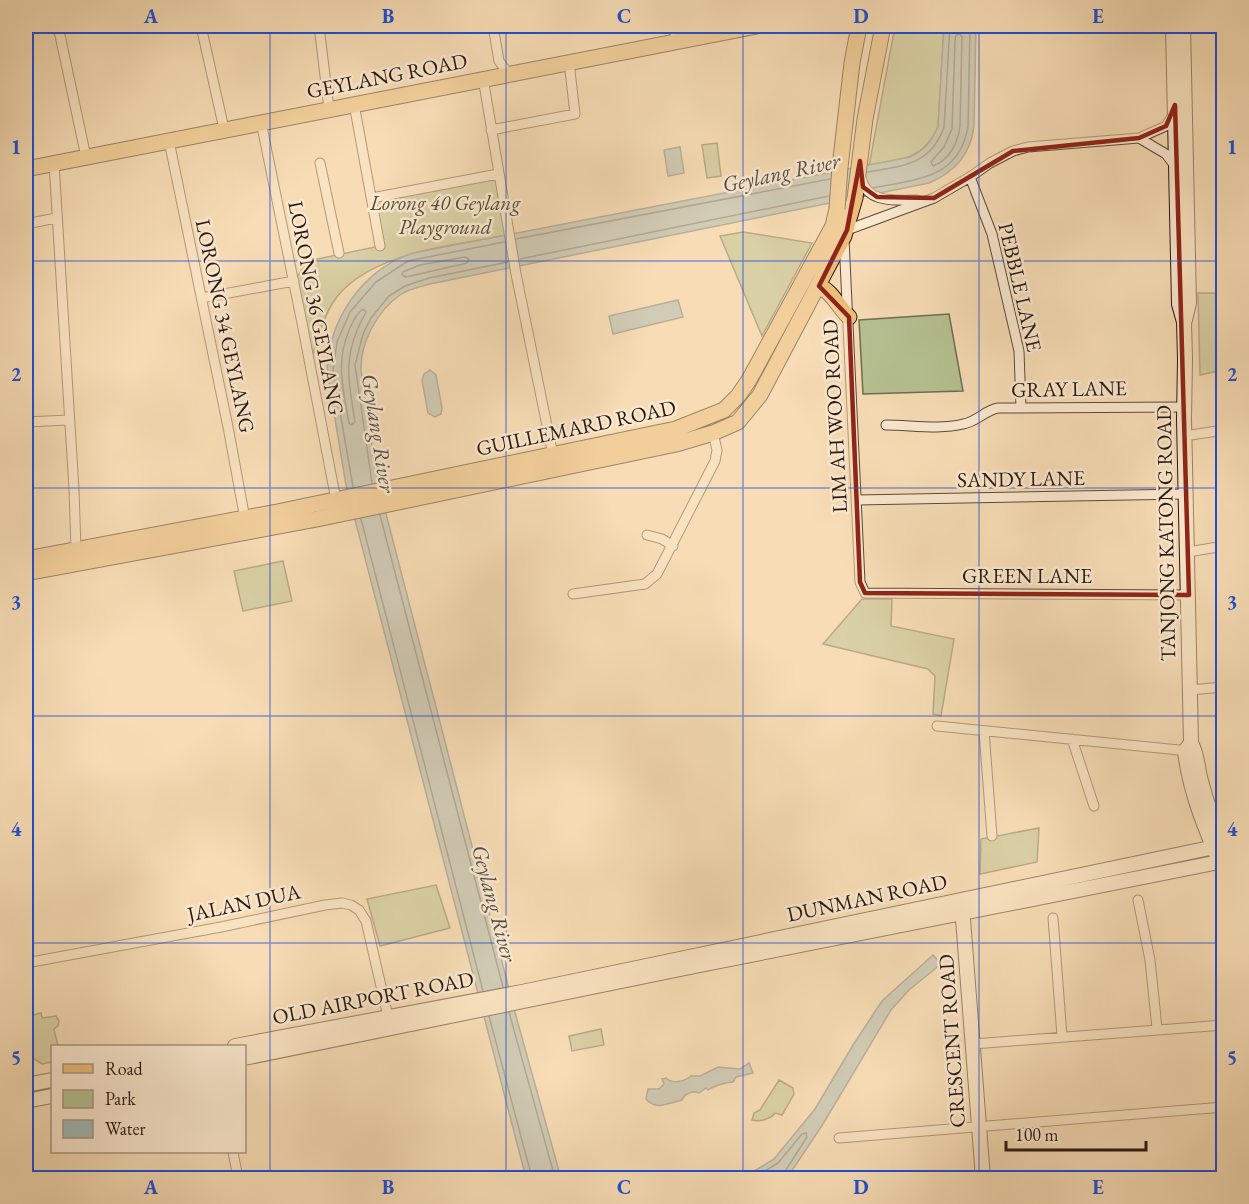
<svg xmlns="http://www.w3.org/2000/svg" width="1249" height="1204" font-family="'EB Garamond',serif">
  <style>
    .green { fill: #b6c292; stroke: #706d52; stroke-width: 1.5 }
    .water { fill: #a2b9b9; stroke: #727976; stroke-width: 1.5 }
    .lines { fill: none; stroke-linecap: round; stroke-linejoin: round }
    .shore { stroke: #666866; stroke-width: 1.5 }
    .street-casing { stroke: #5d493b; stroke-width: 11 }
    .secondary-casing { stroke: #2a1812; stroke-width: 16 }
    .primary-casing { stroke: #2a1812; stroke-width: 17 }
    .street { stroke: #fae8cf; stroke-width: 9 }
    .secondary { stroke: #fae8cf; stroke-width: 14 }
    .primary { stroke: #ecbe7a; stroke-width: 15 }
    .primary-bridge-casing { stroke: #2a1812; stroke-width: 17; stroke-linecap: butt }
    .primary-bridge { stroke: #ecbe7a; stroke-width: 15 }
    .marked { fill: none; stroke: #8f2418; stroke-width: 4.5; stroke-linejoin: round }
    .grid { fill: none; stroke: #1d4ed8; stroke-width: 1.5; stroke-opacity: 0.55 }
    .labels { text-anchor: middle; stroke-width: 5; stroke-linejoin: round; paint-order: stroke }
    .street-label { font-size: 21px; fill: #2a1812; stroke: #fae8cf }
    .park-label { font-size: 21px; font-style: italic; fill: #544b38; stroke: #fae8cf }
    .water-label { font-size: 22px; font-style: italic; fill: #54504c; stroke: #fae8cf }
    .neatline { fill: none; stroke: #1d4ed8; stroke-width: 2 }
    .grid-label { font-size: 20px; text-anchor: middle; font-weight: bold; fill: #1d4ed8 }
  </style>
  <rect width="100%" height="100%" fill="#f7dcb5"/>
  <filter id="stains"><feTurbulence type="fractalNoise" baseFrequency=".00333" numOctaves="4"/><feColorMatrix values="0 0 0 0 .2 0 0 0 0 .09 0 0 0 0 .02 0 0 0 .5 -.17"/></filter>
  <radialGradient id="worn" r=".72"><stop offset=".6" stop-color="#630" stop-opacity="0"/><stop offset="1" stop-color="#630" stop-opacity=".3"/></radialGradient>
  <!-- green -->
  <path class="green" d="M 895,26 L 944,26 L 938,127 C 924,159 901,160 869,166 Z
    M 717,143 L 721,176 L 707,178 L 702,145 Z
    M 498,174 L 508,235 C 455,245 363,253 332,304 C 321,323 316,345 310,365 L 294,281 L 308,261 L 380,246 L 372,198 Z
    M 743,232 L 812,243 L 762,336 L 720,236 Z
    M 1198,293 L 1224,293 L 1223,370 L 1200,375 Z
    M 949,314 L 963,391 L 863,394 L 859,320 Z
    M 283,561 L 292,601 L 243,611 L 234,571 Z
    M 862,599 L 892,599 L 891,626 L 954,639 L 941,716 L 933,714 L 935,676 L 928,669 L 823,644 Z
    M 1039,828 L 1037,862 L 980,874 L 981,839 Z
    M 436,885 L 450,928 L 380,946 L 367,899 Z
    M 26,982 L 33,1015 L 41,1013 L 42,1018 L 56,1016 L 59,1021 L 58,1026 L 54,1029 L 58,1046 L 52,1046 L 52,1062 L 42,1064 L 26,1054 Z
    M 601,1029 L 604,1045 L 572,1051 L 569,1036 Z
    M 779,1080 L 793,1088 L 794,1094 L 782,1115 L 775,1113 C 771,1119 760,1122 752,1120 L 754,1113 L 760,1110 Z"/>
  <!-- water -->
  <path class="water" d="M 944,26 L 976,26 L 974,127 C 970,155 955,172 929,183 L 430,284 C 420,287 409,289 400,295 C 377,311 360,343 361,371 L 377,479 L 516,1016 L 561,1178 L 526,1178 L 346,485 L 327,371 C 329,319 362,270 413,253 L 910,157 C 925,150 931,142 938,127 Z
    M 680,147 L 684,173 L 668,176 L 664,150 Z
    M 678,300 L 683,317 L 613,334 L 609,316 Z
    M 430,370 L 436,375 L 442,408 L 441,414 L 435,417 L 428,413 L 422,380 L 424,374 Z
    M 933,955 L 941,964 L 909,990 L 891,1010 L 823,1124 L 787,1178 L 743,1178 L 774,1159 L 815,1109 L 853,1045 L 882,1001 Z
    M 749,1063 L 753,1073 L 736,1077 L 733,1082 C 727,1082 714,1086 708,1090 L 706,1088 L 699,1093 C 693,1090 684,1094 682,1100 C 669,1103 656,1111 646,1099 L 648,1089 L 659,1089 L 664,1084 L 662,1079 L 666,1078 C 672,1084 684,1082 691,1076 L 700,1076 L 718,1067 L 740,1069 Z"/>
  <g class="lines">
    <!-- shore -->
    <path class="shore" d="M 960,34 L 962,37 L 960,126 C 958,142 950,160 933,166 L 931,162 L 944,147 L 952,129 L 955,41 L 956,35 Z
      M 867,172 C 902,166 931,165 944,127 L 950,26
      M 873,188 C 916,179 960,179 968,126 L 970,26
      M 516,239 L 830,179
      M 465,257 L 469,259 L 467,263 L 406,277 L 402,275 L 403,272 L 420,265 Z
      M 520,259 L 829,196
      M 363,309 L 366,312 C 342,354 348,377 355,422 L 351,425 L 349,423 C 343,388 335,362 350,328 C 353,321 357,313 363,309 Z
      M 372,483 L 355,365 L 363,334 L 371,318 L 389,296 L 405,286 L 429,278 L 508,262
      M 353,487 L 333,371 L 337,342 L 350,312 L 376,282 L 408,261 L 504,242
      M 380,515 L 503,987
      M 361,519 L 483,991
      M 509,1012 L 555,1178
      M 489,1016 L 532,1178
      M 754,1178 L 778,1163 L 802,1134 L 806,1133 L 807,1137 L 784,1173 L 783,1178"/>
    <defs>
      <path id="street" d="M 58,26 L 86,157
        M 201,26 L 224,129
        M 319,26 L 329,109
        M 493,26 L 499,61 L 508,73
        M 673,26 L 677,41
        M 483,78 L 516,274 L 553,455
        M 354,104 L 380,246
        M 261,122 L 302,323 L 336,500
        M 491,130 L 575,114 L 569,62
        M 1139,138 L 1166,154 L 1175,166
        M 169,141 L 228,427 L 245,519
        M 54,163 L 74,490 L 76,549
        M 320,163 L 339,253
        M 970,177 L 992,234 L 1019,351 L 1021,408
        M 861,178 C 867,204 896,200 917,200
        M 372,198 L 498,174
        M 26,224 L 56,218
        M 847,230 L 934,198 L 970,177 L 990,163 L 1013,151 L 1028,147 L 1139,138 L 1166,126 L 1173,115
        M 844,239 L 860,582 L 865,593 L 1189,595
        M 202,298 L 294,281
        M 26,422 L 69,420
        M 886,425 C 911,425 939,430 963,424 C 977,422 985,410 998,408 L 1184,407
        M 1184,436 L 1224,430
        M 857,500 L 1186,494
        M 647,535 L 662,539 L 673,546
        M 1188,552 L 1224,546
        M 573,594 L 645,584 L 657,574 L 715,461 L 717,450 L 713,433
        M 1189,690 L 1224,687
        M 937,726 L 1189,751
        M 984,731 L 992,836
        M 1072,739 L 1094,806
        M 1138,900 L 1150,960 L 1157,1028
        M 1053,918 L 1062,1036
        M 26,963 L 221,927 L 325,905 L 342,903 L 351,905 L 359,910 L 366,921 L 389,1021
        M 973,1044 L 1224,1025
        M 839,1138 L 1224,1107
        M 233,1152 L 238,1178"/>
      <path id="secondary" d="M 1173,26 L 1179,304 L 1184,322 L 1185,359 L 1184,419 L 1191,743 C 1198,755 1197,768 1201,781 C 1206,801 1213,822 1224,840
        M 1183,26 L 1189,303 L 1185,320
        M 1191,743 L 1185,751 C 1190,794 1207,833 1224,872
        M 962,906 L 983,1178
        M 235,1046 L 522,992 L 1224,845
        M 244,1058 L 700,965 L 1224,861
        M 26,1085 L 52,1080
        M 26,1101 L 52,1096"/>
      <path id="primary" d="M 840,167 L 852,63 L 859,26
        M 26,169 L 757,26
        M 819,286 C 833,292 838,307 849,317
        M 26,559 L 277,512 L 676,429 L 724,410 L 738,396 L 749,380 L 833,226 L 837,209
        M 26,573 L 317,519 L 676,444 L 713,433 L 738,422 L 760,395 L 844,236 L 855,198 L 865,119 L 883,26"/>
    </defs>
    <!-- street casing -->
    <use href="#street" class="street-casing"/>
    <!-- secondary casing -->
    <use href="#secondary" class="secondary-casing"/>
    <!-- primary casing -->
    <use href="#primary" class="primary-casing"/>
    <!-- street -->
    <use href="#street" class="street"/>
    <!-- secondary -->
    <use href="#secondary" class="secondary"/>
    <!-- primary -->
    <use href="#primary" class="primary"/>
    <defs>
      <path id="primary-bridge" d="M 837,209 L 840,167"/>
    </defs>
    <!-- primary-bridge casing -->
    <use href="#primary-bridge" class="primary-bridge-casing"/>
    <!-- primary-bridge -->
    <use href="#primary-bridge" class="primary-bridge"/>
  </g>
  <!-- marked area -->
  <path d="M0 0H1249V1204H0ZM 1175,105 L 1189,595 L 865,593 L 860,582 L 849,317 L 819,286 L 847,230 L 860,161 L 863,187 L 877,197 L 934,198 L 1013,151 L 1139,138 L 1166,126 Z" fill="#f7dcb5" fill-opacity=".55" fill-rule="evenodd"/>
  <path class="marked" d="M 1175,105 L 1189,595 L 865,593 L 860,582 L 849,317 L 819,286 L 847,230 L 860,161 L 863,187 L 877,197 L 934,198 L 1013,151 L 1139,138 L 1166,126 Z"/>
  <!-- grid -->
  <path class="grid" d="M 270,26 L 270,1178M 506,26 L 506,1178M 743,26 L 743,1178M 979,26 L 979,1178M 26,261 L 1224,261M 26,488 L 1224,488M 26,716 L 1224,716M 26,943 L 1224,943"/>
  <g class="labels">
    <!-- street labels -->
    <g class="street-label">
      <text transform="translate(387 76) rotate(-11)" y="7">GEYLANG ROAD</text>
      <text transform="translate(1020 287) rotate(77)" y="7">PEBBLE LANE</text>
      <text transform="translate(316 308) rotate(79)" y="7">LORONG 36 GEYLANG</text>
      <text transform="translate(225 326) rotate(78)" y="7">LORONG 34 GEYLANG</text>
      <text transform="translate(1069 389) rotate(-1)" y="7">GRAY LANE</text>
      <text transform="translate(835 416) rotate(-93)" y="7">LIM AH WOO ROAD</text>
      <text transform="translate(576 428) rotate(-12)" y="7">GUILLEMARD ROAD</text>
      <text transform="translate(1021 479) rotate(-1)" y="7">SANDY LANE</text>
      <text transform="translate(1166 533) rotate(-91)" y="7">TANJONG KATONG ROAD</text>
      <text x="1027" y="583">GREEN LANE</text>
      <text transform="translate(867 898) rotate(-12)" y="7">DUNMAN ROAD</text>
      <text transform="translate(244 903) rotate(-12)" y="7">JALAN DUA</text>
      <text transform="translate(373 998) rotate(-11)" y="7">OLD AIRPORT ROAD</text>
      <text transform="translate(952 1041) rotate(-94)" y="7">CRESCENT ROAD</text>
    </g>
    <!-- park labels -->
    <g class="park-label">
      <text x="445" y="210">Lorong 40 Geylang<tspan x="445" dy="24">Playground</tspan></text>
    </g>
    <!-- water labels -->
    <g class="water-label">
      <text transform="translate(781 172) rotate(-12)" y="8">Geylang River</text>
      <text transform="translate(379 433) rotate(81)" y="8">Geylang River</text>
      <text transform="translate(495 903) rotate(75)" y="8">Geylang River</text>
    </g>
  </g>
  <!-- margin -->
  <rect width="1249" height="1204" fill="none" stroke="#f7dcb5" stroke-width="66"/>
  <!-- legend -->
  <rect x="51" y="1045" width="195" height="108" fill="#fae8cf" stroke="#a79583" stroke-width="1.5"/>
  <rect x="63" y="1064" width="30" height="9" fill="#ecbe7a" stroke="#a79583" stroke-width="1.5"/>
  <text x="105" y="1075" font-size="18" fill="#2a1812">Road</text>
  <rect x="63" y="1090" width="30" height="18" fill="#b6c292" stroke="#a79583" stroke-width="1.5"/>
  <text x="105" y="1105" font-size="18" fill="#2a1812">Park</text>
  <rect x="63" y="1120" width="30" height="18" fill="#a2b9b9" stroke="#a79583" stroke-width="1.5"/>
  <text x="105" y="1135" font-size="18" fill="#2a1812">Water</text>
  <!-- scale -->
  <path d="M1006 1141v9h140v-9" fill="none" stroke="#2a1812" stroke-width="3"/>
  <text x="1015" y="1141" font-size="18" fill="#2a1812" stroke="#fae8cf" stroke-width="4.5" paint-order="stroke">100 m</text>
  <rect x="33" y="33" width="1183" height="1138" class="neatline"/>
  <g class="grid-label">
    <text x="151" y="23">A</text>
    <text x="388" y="23">B</text>
    <text x="624" y="23">C</text>
    <text x="861" y="23">D</text>
    <text x="1098" y="23">E</text>
    <text x="16" y="154">1</text>
    <text x="1232" y="154">1</text>
    <text x="16" y="381">2</text>
    <text x="1232" y="381">2</text>
    <text x="16" y="609">3</text>
    <text x="1232" y="609">3</text>
    <text x="16" y="836">4</text>
    <text x="1232" y="836">4</text>
    <text x="16" y="1064">5</text>
    <text x="1232" y="1064">5</text>
    <text x="151" y="1194">A</text>
    <text x="388" y="1194">B</text>
    <text x="624" y="1194">C</text>
    <text x="861" y="1194">D</text>
    <text x="1098" y="1194">E</text>
  </g>
  <rect width="100%" height="100%" filter="url(#stains)"/>
  <rect width="100%" height="100%" fill="url(#worn)"/>
</svg>
